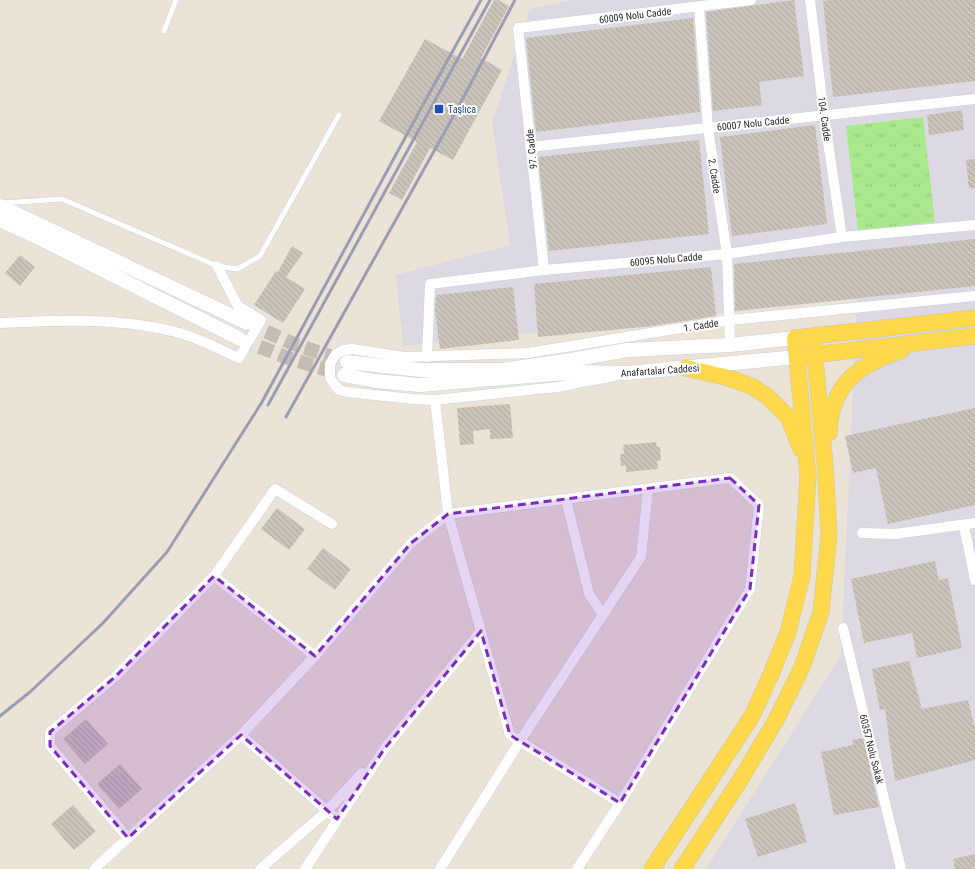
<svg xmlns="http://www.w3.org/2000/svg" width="975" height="869" font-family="'Roboto Condensed',sans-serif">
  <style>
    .industrial { fill: #dcd9e3 }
    .park { fill: url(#park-tufts) }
    .building { fill: url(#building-back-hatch) }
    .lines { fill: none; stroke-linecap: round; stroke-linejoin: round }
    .secondary-tunnel { stroke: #c5bdb4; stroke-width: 14; stroke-dasharray: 14 7; stroke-linecap: butt }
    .service-casing { stroke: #ccd0e2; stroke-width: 6 }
    .minor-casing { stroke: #ccd0e2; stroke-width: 11 }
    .secondary-casing { stroke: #ccd0e2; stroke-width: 15 }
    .primary-casing { stroke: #c7c7c7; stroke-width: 17 }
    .service { stroke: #fff; stroke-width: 5 }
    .minor { stroke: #fff; stroke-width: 10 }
    .secondary { stroke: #fff; stroke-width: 14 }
    .primary { stroke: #fdd84b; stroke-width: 16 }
    .rail { stroke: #9a9db4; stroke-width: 3 }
    .marked { fill: #7b2cbf; fill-opacity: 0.2; stroke: #7b2cbf; stroke-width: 3; stroke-dasharray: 8 5; stroke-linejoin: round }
    .transit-dot { fill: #1a4fb4; stroke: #fff; stroke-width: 1.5 }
    .labels { text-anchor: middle; stroke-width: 4; stroke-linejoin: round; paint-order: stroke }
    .street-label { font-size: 10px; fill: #272727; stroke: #fff }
    .transit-label { font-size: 10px; fill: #164399; stroke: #fff; text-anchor: start }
  </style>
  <defs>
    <pattern id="park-tufts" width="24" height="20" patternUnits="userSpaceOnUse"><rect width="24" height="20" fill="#aae88e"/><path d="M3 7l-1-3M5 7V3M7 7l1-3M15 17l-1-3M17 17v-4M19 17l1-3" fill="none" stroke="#92c77a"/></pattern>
    <pattern id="building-back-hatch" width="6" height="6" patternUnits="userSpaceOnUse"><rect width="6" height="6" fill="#cac3ba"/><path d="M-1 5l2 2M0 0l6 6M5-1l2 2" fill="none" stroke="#aea8a0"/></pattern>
  </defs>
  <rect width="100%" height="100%" fill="#ece3d7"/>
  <!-- industrial -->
  <path class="industrial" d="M 571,0 L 975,0 L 975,869 L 706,869 L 841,655 L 857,299 L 403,346 L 396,275 L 510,245 L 492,122 L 530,9 Z"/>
  <!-- park -->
  <path class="park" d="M 923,117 L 935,222 L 858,231 L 846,126 Z"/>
  <!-- building -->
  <path class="building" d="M 494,0 L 498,0 L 509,6 L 481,58 L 502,70 L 453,160 L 430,148 L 402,200 L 389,193 L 417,142 L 379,121 L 425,39 L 462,59 Z
    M 794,0 L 804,76 L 759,82 L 762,105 L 713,111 L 706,12 Z
    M 832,0 L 975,0 L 975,81 L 833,97 L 823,1 Z
    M 693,18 L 700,112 L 536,132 L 526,38 Z
    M 962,110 L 964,130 L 929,135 L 927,115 Z
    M 815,125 L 827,224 L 732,236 L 720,137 Z
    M 699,140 L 709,234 L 549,251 L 538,157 Z
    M 975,159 L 975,188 L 969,189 L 966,160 Z
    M 975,239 L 975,286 L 735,311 L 734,264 Z
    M 292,246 L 303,253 L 286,277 L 305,289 L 283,323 L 254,305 L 276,271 L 278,272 Z
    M 20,255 L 35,267 L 20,286 L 5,273 Z
    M 711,267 L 716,316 L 653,326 L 538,337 L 534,284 Z
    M 513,287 L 519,340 L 440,349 L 435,310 L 436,295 Z
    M 510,404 L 513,438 L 490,439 L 490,429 L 473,431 L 474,444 L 460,445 L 457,408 Z
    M 975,408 L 975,505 L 888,524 L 876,468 L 853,473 L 845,436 Z
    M 656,442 L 657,447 L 660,447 L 661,460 L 657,461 L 658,469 L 626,472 L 626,466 L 621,466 L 620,454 L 624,454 L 623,445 Z
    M 277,508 L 305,529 L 289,550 L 261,529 Z
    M 323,548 L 351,569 L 335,590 L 307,569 Z
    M 935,561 L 939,580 L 948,578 L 962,648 L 917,658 L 912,633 L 864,643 L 851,579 Z
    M 909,661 L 922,709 L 968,700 L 975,729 L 975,760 L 895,781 L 885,709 L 880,710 L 872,669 Z
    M 86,719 L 108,744 L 85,764 L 63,739 Z
    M 863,738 L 879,807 L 834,815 L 821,752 L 853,745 L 852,740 Z
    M 120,764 L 142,789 L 119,809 L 97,784 Z
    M 795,803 L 807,842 L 758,857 L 745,819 Z
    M 73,805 L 96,831 L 74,850 L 51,824 Z
    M 975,854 L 975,869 L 955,869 L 953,859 Z"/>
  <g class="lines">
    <!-- secondary-tunnel -->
    <path class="secondary-tunnel" d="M 247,323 L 294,344 L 347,362
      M 240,339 L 288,358 L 344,375"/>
    <defs>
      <path id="service" d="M 164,31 L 176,0
        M 3,203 L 62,199 L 217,266 L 237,269 L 260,256 L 339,115"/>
      <path id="minor" d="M 810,0 L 824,115 L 842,237
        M 699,7 L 708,128 L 727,254 L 730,345
        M 530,147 L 975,99
        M 544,270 L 518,28 L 751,0
        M 0,323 C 61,320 124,317 183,334 C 202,340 221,350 239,358 L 261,320 L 238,306 L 217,266
        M 427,357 L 430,284 L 544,270 L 727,254 L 842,237 L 975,225
        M 614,376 L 557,387 L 435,400 L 412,399 L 347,392 L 339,390 L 330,378 L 330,364 L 336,354 L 343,350 L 352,349 L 405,357 L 528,353 L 730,320 L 975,296
        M 435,400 L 448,514 L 510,735 L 620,803
        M 566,499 L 589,594 L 603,615
        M 964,526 L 975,580
        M 862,533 L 895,534 L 975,523
        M 214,576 L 315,656
        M 843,628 L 901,869
        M 241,735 L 332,815
        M 128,838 L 50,746 L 50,732 L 115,677 L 214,576 L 275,489 L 332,524
        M 94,869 L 241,735 L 315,656 L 411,543 L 448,514 L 730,478 L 759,505 L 750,589 L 620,803 L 577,869
        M 260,869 L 327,811 L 362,773
        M 305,869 L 385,748 L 481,631
        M 440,869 L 520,741 L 641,557 L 648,489"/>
      <path id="secondary" d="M 0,206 L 247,323
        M 0,220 L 41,239 L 240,339
        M 347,362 L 421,370 L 502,370 L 571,360 L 627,350 L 730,345 L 795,338
        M 344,375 L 375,381 L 420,385 L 578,372 L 627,373 L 797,357"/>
      <path id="primary" d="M 804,356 L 975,336
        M 686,368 L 729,378 L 753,387 L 767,396 L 788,417 L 801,449
        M 829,433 C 831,383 859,365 902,350
        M 652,869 L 752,716 L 772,672 L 788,632 L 802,576 L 808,476 L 795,338 L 975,318
        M 682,869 L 739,782 L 776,720 L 802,667 L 821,612 L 829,535 L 825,464 L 813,337"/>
    </defs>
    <!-- service casing -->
    <use href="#service" class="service-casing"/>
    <!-- minor casing -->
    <use href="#minor" class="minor-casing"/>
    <!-- secondary casing -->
    <use href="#secondary" class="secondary-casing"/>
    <!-- primary casing -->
    <use href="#primary" class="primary-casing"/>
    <!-- service -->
    <use href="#service" class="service"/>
    <!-- minor -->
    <use href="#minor" class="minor"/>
    <!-- secondary -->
    <use href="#secondary" class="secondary"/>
    <!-- primary -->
    <use href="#primary" class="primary"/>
    <!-- rail -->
    <path class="rail" d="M 268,405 L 490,0
      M 286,417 L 453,117 L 515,0
      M 0,716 L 30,692 L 103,623 L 167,552 L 262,402 L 425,101 L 481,0"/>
  </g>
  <!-- marked area -->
  <path class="marked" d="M 730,478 L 759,505 L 750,589 L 620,803 L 510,735 L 481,631 L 385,748 L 337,819 L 241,735 L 128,838 L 50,746 L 50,732 L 115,677 L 214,576 L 315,656 L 411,543 L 448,514 Z"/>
  <!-- markers -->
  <rect class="transit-dot" x="434" y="104" width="10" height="10" rx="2"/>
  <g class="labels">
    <!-- street labels -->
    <g class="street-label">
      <text transform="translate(635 15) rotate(-7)" y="4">60009 Nolu Cadde</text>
      <text transform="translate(825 119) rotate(82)" y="4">104. Cadde</text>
      <text transform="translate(753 123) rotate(-6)" y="4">60007 Nolu Cadde</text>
      <text transform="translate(531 149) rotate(-96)" y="4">97. Cadde</text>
      <text transform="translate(715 176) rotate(81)" y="4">2. Cadde</text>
      <text transform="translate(666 259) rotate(-5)" y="4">60095 Nolu Cadde</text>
      <text transform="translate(701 325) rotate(-9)" y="4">1. Cadde</text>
      <text transform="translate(660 370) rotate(-4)" y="4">Anafartalar Caddesi</text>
      <text transform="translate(872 749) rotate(76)" y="4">60357 Nolu Sokak</text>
    </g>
    <!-- transit labels -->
    <g class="transit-label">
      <text x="448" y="113">Taşlıca</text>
    </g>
  </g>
</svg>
